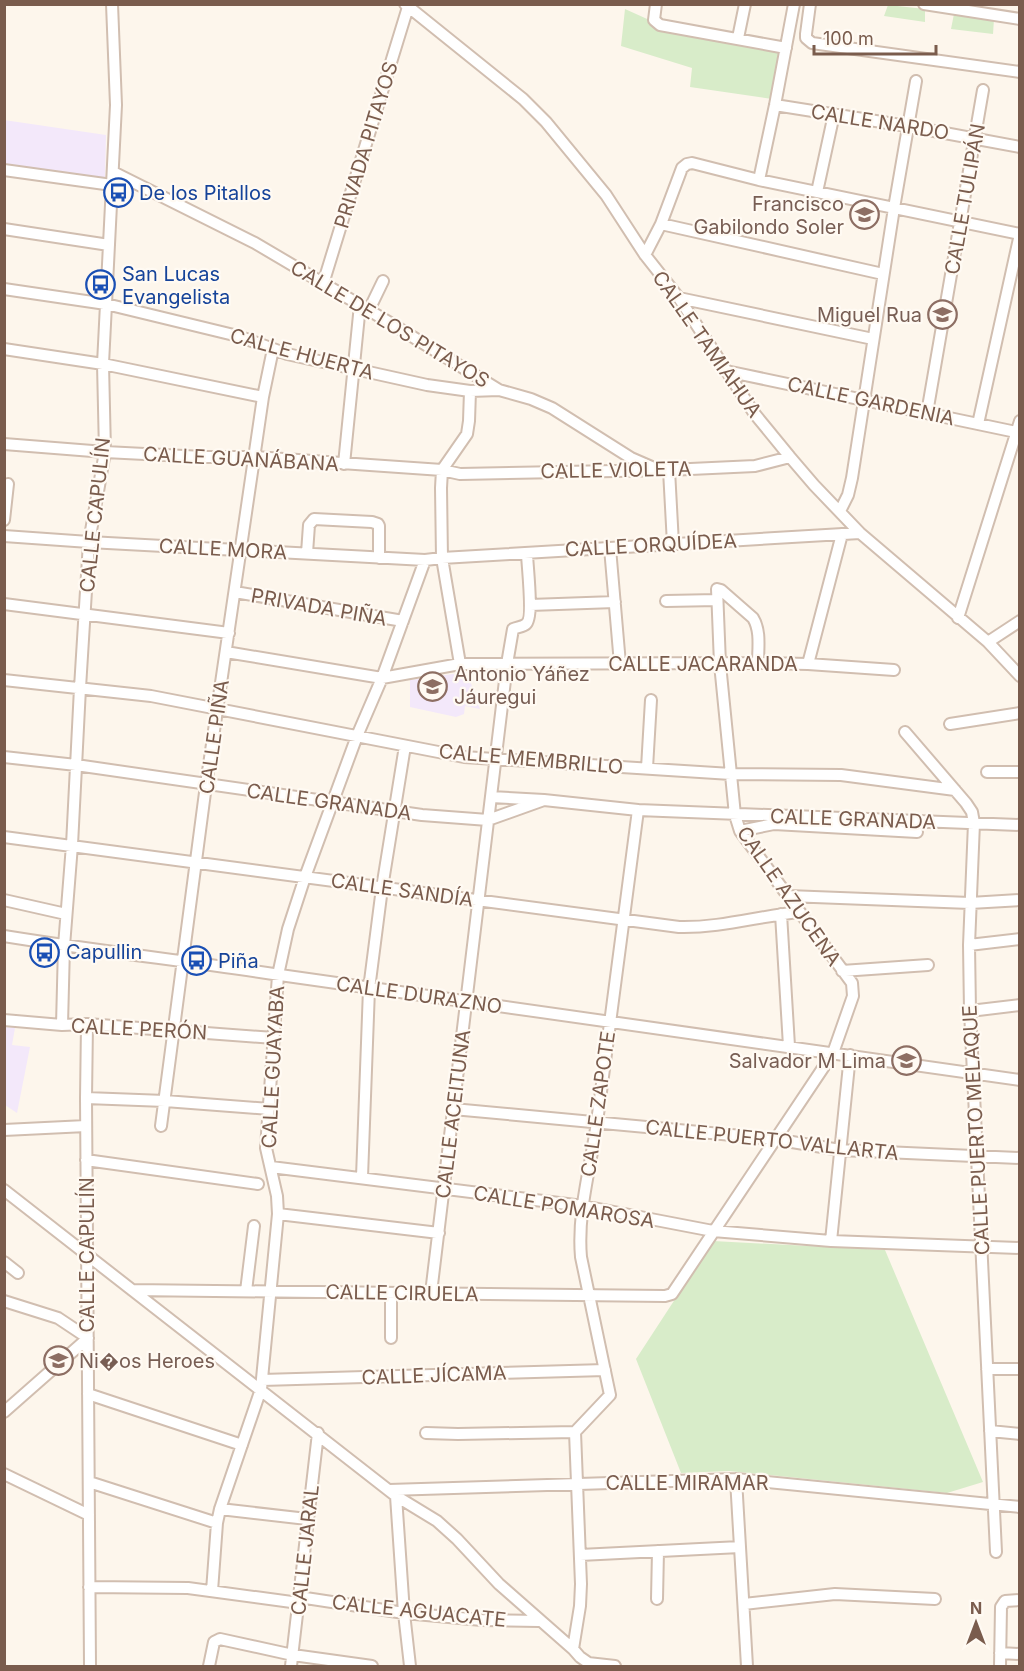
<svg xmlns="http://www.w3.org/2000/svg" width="1024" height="1671" font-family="Inter,sans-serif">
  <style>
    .education { fill: #f3e8fa }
    .green { fill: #d8ecc9 }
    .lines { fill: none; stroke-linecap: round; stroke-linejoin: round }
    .minor-casing { stroke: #d1beb0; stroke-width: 14 }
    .minor { stroke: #fff; stroke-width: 10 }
    .labels { text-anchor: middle; stroke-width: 4.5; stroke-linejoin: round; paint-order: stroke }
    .street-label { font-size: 20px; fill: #7a5c4d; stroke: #fffaf3 }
    .transit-label { font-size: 20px; fill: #164399; stroke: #fffaf3; text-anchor: start }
    .education-label { font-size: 20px; fill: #785e54; stroke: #fffaf3; text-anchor: end }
  </style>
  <rect width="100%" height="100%" fill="#fdf6ec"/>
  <!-- education -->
  <path class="education" d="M 4,120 L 106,135 L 105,179 L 5,164 Z
    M 467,672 L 480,709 L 465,706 L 464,714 L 456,717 L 410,707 L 410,680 Z
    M 5,1027 L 15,1028 L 12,1045 L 30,1047 L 17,1113 L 5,1105 Z"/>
  <!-- green -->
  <path class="green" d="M 888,5 L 925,9 L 925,22 L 884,16 Z
    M 625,9 L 656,23 L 786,48 L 772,99 L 690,87 L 692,68 L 621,46 Z
    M 954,14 L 994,19 L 993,34 L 951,29 Z
    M 713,1241 L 885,1250 L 983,1482 L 947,1493 L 729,1471 L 681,1473 L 636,1359 Z"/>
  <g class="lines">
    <defs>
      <path id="minor" d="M 405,4 L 523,99 L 546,122 L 606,195 L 645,255 L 679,298 L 754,413 L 790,457 L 814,485 L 860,533 L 988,642 L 1020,676
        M 656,4 L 654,20 L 660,25 L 786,48
        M 810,4 L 806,34 L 806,38 L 812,43 L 1020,72
        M 924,4 L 1020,19
        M 738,38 L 745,4
        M 775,105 L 907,126 L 1020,147
        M 4,170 L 112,185
        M 113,172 L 255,243 L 387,321 L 499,390 L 531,399 L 552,408 L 631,458 L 654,468 L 669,470 L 673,544
        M 759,180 L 775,105 L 794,4
        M 817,192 L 834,114
        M 661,224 L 883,274
        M 4,229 L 109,245
        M 645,255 L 661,224 L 682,168 L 687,164 L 692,163 L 759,180 L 1020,234
        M 323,284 L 408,7
        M 4,289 L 106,304 L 238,336 L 287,354 L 427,385 L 470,391 L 499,390
        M 679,298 L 873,339
        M 369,310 L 383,281
        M 4,349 L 103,364 L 263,397
        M 726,371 L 1016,432
        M 927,413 L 983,90
        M 978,424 L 1020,234
        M 4,444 L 105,452 L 204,457 L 255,457 L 442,470 L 460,474 L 669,470 L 755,466 L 790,457
        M 344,464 L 360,305
        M 840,511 L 848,495 L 852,478 L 894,208 L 916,81
        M 4,520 L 8,484
        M 4,536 L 89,542 L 425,560 L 442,558 L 860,533
        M 610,548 L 620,664
        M 307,553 L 309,525 L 314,519 L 372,522 L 378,524 L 379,526 L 379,558
        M 235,592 L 403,621
        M 666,601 L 717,600
        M 4,604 L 229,633
        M 530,605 L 615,602
        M 958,618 L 1020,421
        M 988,642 L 1020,621
        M 226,652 L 382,678 L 460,664 L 758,663 L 808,664 L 894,670
        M 460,664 L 442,558 L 441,488 L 442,470 L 467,434 L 469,421 L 470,391
        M 808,664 L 842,534
        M 4,680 L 151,696 L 464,757 L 731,774 L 841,775 L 955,790
        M 950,724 L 1020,713
        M 905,732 L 966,803 L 972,812 L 974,823 L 969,945 L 970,1011 L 996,1552
        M 4,757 L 76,765 L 422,815 L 488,820 L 544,800
        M 647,768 L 651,700
        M 987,772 L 1020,772
        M 491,797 L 544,800 L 638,810 L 1020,825
        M 740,831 L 774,824 L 917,832
        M 4,837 L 679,927 C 721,928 759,916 800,912
        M 788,896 L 970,903 L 1020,900
        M 4,900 L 66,914
        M 781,914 L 789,1046
        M 4,936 C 96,951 188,961 280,975 C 526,1012 773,1043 1020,1080
        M 969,945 L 1020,939
        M 842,971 L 928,965
        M 970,1011 L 1020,1005
        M 4,1020 L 62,1025 L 87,1024 L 274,1038
        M 87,1024 L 86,1098 L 90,1666
        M 62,1025 L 64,946 L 72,845 L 80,688 L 89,542 L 105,452 L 103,364 L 116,105 L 112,4
        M 86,1098 L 165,1101 L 269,1109
        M 453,1109 L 774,1139 L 840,1150 L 1020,1158
        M 161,1126 L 206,785 L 263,397 L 273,349
        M 4,1130 L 86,1126
        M 86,1160 L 258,1184
        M 271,1167 L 583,1206 L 713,1231 L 831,1241 L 1020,1248
        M 362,1177 L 369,989 L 382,888 L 405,746
        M 4,1190 L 396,1496 L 437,1521 L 457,1539 L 499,1584 L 573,1649 L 580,1657 L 593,1666
        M 278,1214 L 439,1233
        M 831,1241 L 850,1055
        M 4,1262 L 18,1273
        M 132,1290 L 665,1296 L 672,1294 L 833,1053 L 853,996 L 852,983 L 740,831 L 735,815 L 720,664 L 717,589 L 721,590 L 753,618 C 761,631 758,648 758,663
        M 246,1291 L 254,1226
        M 391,1293 L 391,1338
        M 431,1293 L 507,664 L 513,629 C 517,627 523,627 526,624 C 534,618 527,564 527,553
        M 4,1301 L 58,1318 L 88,1338 L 4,1412
        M 987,1369 L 1020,1369
        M 262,1380 L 605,1370
        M 88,1394 L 242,1445
        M 990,1431 L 1020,1434
        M 426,1433 L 458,1434 L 575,1432 L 610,1395 L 581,1257 C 577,1212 591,1166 597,1122 C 611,1018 624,914 638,810
        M 4,1474 L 89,1515
        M 736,1479 L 747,1666
        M 89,1482 L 217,1523
        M 389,1490 L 736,1479 L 1020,1507
        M 396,1496 L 404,1613 L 410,1666
        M 220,1509 L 307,1519
        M 580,1555 L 740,1547
        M 89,1587 L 188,1588 L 299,1603
        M 212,1591 L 217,1523 L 220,1509 L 261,1389 L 278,1214 L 277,1196 L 266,1148 L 278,975 L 288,929 L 305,877 L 357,736 L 382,678 L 425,560
        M 299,1597 L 404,1613 L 482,1620 L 539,1621
        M 657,1599 L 658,1551
        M 744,1604 L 835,1594 L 935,1599
        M 573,1649 L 580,1606 L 581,1584 L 575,1432
        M 1000,1653 L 1020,1654
        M 588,1663 L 615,1666
        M 209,1666 L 214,1642 L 220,1639 L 293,1655 L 372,1666
        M 291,1666 L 318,1433
        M 1000,1666 L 1001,1607 L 1005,1601 L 1020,1600"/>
    </defs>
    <!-- minor casing -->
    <use href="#minor" class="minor-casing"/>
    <!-- minor -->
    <use href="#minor" class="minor"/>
  </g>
  <!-- icons -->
  <defs>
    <symbol id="bus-ring" viewBox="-11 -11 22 22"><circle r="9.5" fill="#fffaf3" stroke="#1a4fb4" stroke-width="1.5"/><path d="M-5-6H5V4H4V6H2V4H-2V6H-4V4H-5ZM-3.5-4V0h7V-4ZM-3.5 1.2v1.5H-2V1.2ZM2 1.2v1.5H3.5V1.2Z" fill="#1a4fb4"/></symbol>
    <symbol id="school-ring" viewBox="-11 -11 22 22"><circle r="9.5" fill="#fffaf3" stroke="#8d6e63" stroke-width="1.5"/><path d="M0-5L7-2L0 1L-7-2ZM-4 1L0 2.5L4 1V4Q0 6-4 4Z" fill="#8d6e63"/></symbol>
  </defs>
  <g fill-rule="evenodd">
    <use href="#bus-ring" x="102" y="176" width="33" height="33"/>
    <use href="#school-ring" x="848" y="198" width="33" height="33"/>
    <use href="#bus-ring" x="84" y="268" width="33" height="33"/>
    <use href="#school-ring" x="926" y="298" width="33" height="33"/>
    <use href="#school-ring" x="416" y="670" width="33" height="33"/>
    <use href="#bus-ring" x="28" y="936" width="33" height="33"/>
    <use href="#bus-ring" x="180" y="944" width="33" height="33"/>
    <use href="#school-ring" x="890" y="1044" width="33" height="33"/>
    <use href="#school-ring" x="42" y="1344" width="33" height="33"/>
  </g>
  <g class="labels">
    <!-- street labels -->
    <g class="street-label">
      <text transform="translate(880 122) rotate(9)" y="7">CALLE NARDO</text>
      <text transform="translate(366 145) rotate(-73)" y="7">PRIVADA PITAYOS</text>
      <text transform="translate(965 199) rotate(-80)" y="7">CALLE TULIPÁN</text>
      <text transform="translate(390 324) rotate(31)" y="7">CALLE DE LOS PITAYOS</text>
      <text transform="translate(707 344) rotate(55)" y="7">CALLE TAMIAHUA</text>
      <text transform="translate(302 354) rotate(15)" y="7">CALLE HUERTA</text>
      <text transform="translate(871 401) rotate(12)" y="7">CALLE GARDENIA</text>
      <text transform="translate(241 459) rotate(3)" y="7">CALLE GUANÁBANA</text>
      <text transform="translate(616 470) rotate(-1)" y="7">CALLE VIOLETA</text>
      <text transform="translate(95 515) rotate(-84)" y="7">CALLE CAPULÍN</text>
      <text transform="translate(651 545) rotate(-3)" y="7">CALLE ORQUÍDEA</text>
      <text transform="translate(223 549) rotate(3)" y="7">CALLE MORA</text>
      <text transform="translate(319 607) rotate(10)" y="7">PRIVADA PIÑA</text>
      <text x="703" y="671">CALLE JACARANDA</text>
      <text transform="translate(214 737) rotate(-82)" y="7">CALLE PIÑA</text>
      <text transform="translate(531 759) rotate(5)" y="7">CALLE MEMBRILLO</text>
      <text transform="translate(329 802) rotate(8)" y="7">CALLE GRANADA</text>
      <text transform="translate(853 819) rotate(2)" y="7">CALLE GRANADA</text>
      <text transform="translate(402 890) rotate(8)" y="7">CALLE SANDÍA</text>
      <text transform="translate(789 896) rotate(55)" y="7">CALLE AZUCENA</text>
      <text transform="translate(419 995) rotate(8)" y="7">CALLE DURAZNO</text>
      <text transform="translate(139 1029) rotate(3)" y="7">CALLE PERÓN</text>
      <text transform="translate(273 1067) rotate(-87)" y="7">CALLE GUAYABA</text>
      <text transform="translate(598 1104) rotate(-82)" y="7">CALLE ZAPOTE</text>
      <text transform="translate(453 1114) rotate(-83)" y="7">CALLE ACEITUNA</text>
      <text transform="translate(976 1130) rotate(-93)" y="7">CALLE PUERTO MELAQUE</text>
      <text transform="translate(772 1140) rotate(6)" y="7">CALLE PUERTO VALLARTA</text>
      <text transform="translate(564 1207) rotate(9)" y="7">CALLE POMAROSA</text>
      <text transform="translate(87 1255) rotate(-90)" y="7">CALLE CAPULÍN</text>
      <text transform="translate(402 1293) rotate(1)" y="7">CALLE CIRUELA</text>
      <text transform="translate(434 1375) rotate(-2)" y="7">CALLE JÍCAMA</text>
      <text x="687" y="1490">CALLE MIRAMAR</text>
      <text transform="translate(305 1550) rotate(-84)" y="7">CALLE JARAL</text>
      <text transform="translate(419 1611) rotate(6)" y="7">CALLE AGUACATE</text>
    </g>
    <!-- transit labels -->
    <g class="transit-label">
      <text x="139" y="200">De los Pitallos</text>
      <text x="122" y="281">San Lucas<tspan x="122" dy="23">Evangelista</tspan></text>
      <text x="66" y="959">Capullin</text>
      <text x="218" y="968">Piña</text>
    </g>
    <!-- education labels -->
    <g class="education-label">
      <text x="844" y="211">Francisco<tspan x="844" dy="23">Gabilondo Soler</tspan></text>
      <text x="922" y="322">Miguel Rua</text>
      <text x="454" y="681" text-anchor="start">Antonio Yáñez<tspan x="454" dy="23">Jáuregui</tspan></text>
      <text x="886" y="1068">Salvador M Lima</text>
      <text x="79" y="1368" text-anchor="start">Ni�os Heroes</text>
    </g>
  </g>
  <!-- border -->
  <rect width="1024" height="1671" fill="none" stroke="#7a5c4d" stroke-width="12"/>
  <!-- north arrow -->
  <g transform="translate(976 1623)" stroke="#fffaf3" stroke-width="4.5" paint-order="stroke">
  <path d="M0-4.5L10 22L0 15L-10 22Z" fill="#7a5c4d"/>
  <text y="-9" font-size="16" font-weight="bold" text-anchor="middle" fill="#7a5c4d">N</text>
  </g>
  <!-- scale -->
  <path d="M814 45v9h122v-9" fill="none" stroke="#7a5c4d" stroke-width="3"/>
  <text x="823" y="45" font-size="18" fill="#7a5c4d" stroke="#fffaf3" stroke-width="4.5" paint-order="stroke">100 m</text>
</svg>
